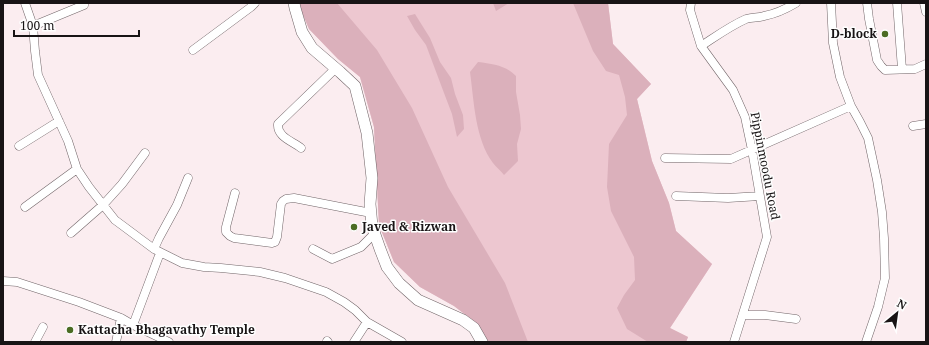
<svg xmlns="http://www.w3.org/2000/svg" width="929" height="345" font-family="'Noto Serif',serif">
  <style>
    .green { fill: #edc7d0 }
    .forest { fill: #dbb0bb }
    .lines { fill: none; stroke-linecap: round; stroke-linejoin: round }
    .street-casing { stroke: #716568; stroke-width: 9 }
    .secondary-casing { stroke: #716568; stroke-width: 12 }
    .street { stroke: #fff; stroke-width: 8 }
    .secondary { stroke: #fff; stroke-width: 11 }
    .poi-dot { fill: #4b6c23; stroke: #fefefe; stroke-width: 1.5 }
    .labels { text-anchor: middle; stroke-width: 3; stroke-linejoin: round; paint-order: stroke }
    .poi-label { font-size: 12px; font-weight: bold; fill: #181415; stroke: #fefefe; text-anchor: start }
    .street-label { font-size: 12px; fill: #181415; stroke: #fefefe }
  </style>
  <rect width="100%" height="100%" fill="#fbedf0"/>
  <!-- green -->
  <path class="green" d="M 298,3 L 608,3 L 613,44 L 651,84 L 637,99 L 652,161 L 669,203 L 676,231 L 712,264 L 670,328 L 688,337 L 686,342 L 488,342 L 471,319 L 454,306 L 420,287 L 394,262 L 379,225 L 374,127 L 360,77 L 338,59 L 309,29 Z"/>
  <!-- forest -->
  <path class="forest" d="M 298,3 L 337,3 L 377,50 L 412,108 L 448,187 L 505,283 L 528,342 L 488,342 L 471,319 L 454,306 L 420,287 L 394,262 L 379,225 L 374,127 L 360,77 L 338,59 L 309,29 Z
    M 493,3 L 509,3 L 496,11 Z
    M 573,3 L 608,3 L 613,44 L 651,84 L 637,99 L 652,161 L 669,203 L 676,231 L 712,264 L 670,328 L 688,337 L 686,342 L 648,342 L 627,329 L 617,308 L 624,295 L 635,280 L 634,257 L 611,211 L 607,187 L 609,144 L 627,115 L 625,97 L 619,75 L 606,71 L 593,51 Z
    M 415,14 L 430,38 L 440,62 L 451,78 L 455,94 L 463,115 L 464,129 L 457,137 L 452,114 L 444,93 L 426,45 L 415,30 L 407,16 Z
    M 478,62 C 493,64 505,65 516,76 L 516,92 L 520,115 L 521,129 L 517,144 L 518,161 L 504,175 C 501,171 496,167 493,163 C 475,139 474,101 470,72 Z"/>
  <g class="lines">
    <defs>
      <path id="street" d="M 25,3 L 33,26 L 35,51 L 38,75 L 68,141 L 77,169 L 89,187 L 115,220 L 154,249 L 182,263 L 204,267 L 221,268 L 260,272 L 285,278 L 326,292 L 344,302 L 355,310 L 367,322 L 402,342
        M 691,3 L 690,10 L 701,46 L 733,90 L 745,117 L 752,150 L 767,237 L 734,342
        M 831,3 L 833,43 L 840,77 L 851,106 L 860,122 L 868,138 L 877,180 L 882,212 L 884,238 L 885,278 L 878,307 L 866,342
        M 867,3 L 869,19 L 877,60 L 881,66 L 885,70 L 915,69 L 926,64
        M 897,3 L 902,69
        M 924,3 L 926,12
        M 33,26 L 84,5
        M 701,46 C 715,37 730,26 746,19 C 753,17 758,18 764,16 C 775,14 786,9 796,3
        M 193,50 L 251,7 L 255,3
        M 913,126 L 926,124
        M 19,146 L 59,121
        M 301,148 C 292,141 277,137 278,124 L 336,68
        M 665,158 L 731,159 L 851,106
        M 235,193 L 226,227 L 226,232 L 230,236 L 234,238 L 272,243 L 275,242 L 277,237 L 281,204 L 283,201 L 286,199 L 294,198 L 371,213
        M 676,196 L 728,198 L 760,196
        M 25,207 L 77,169
        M 71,233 L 103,205 L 122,184 L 145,153
        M 154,249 L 159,238 L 177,205 L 188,178
        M 313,249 L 332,259 L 361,247 L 375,233
        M 3,281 L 17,282 L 79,302 L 121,318 L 133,325 L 169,342
        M 743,315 L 765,315 L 796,319
        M 133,325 L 160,253
        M 327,341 L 328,342
        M 35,342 L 43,327
        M 116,342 L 121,318
        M 354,342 L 367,322"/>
      <path id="secondary" d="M 294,3 L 295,8 L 302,32 L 312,48 L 340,72 L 355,86 L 367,133 L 372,178 L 370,204 L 372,226 L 380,249 L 387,267 L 399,283 L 418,300 L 463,320 L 474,328 L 482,342"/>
    </defs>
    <!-- street casing -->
    <use href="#street" class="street-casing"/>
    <!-- secondary casing -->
    <use href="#secondary" class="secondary-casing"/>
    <!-- street -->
    <use href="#street" class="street"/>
    <!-- secondary -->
    <use href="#secondary" class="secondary"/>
  </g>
  <!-- markers -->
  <g class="poi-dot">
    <circle cx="885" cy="34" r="4"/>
    <circle cx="354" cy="227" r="4"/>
    <circle cx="70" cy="330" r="4"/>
  </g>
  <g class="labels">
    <!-- poi labels -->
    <g class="poi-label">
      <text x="877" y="38" text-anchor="end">D-block</text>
      <text x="362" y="231">Javed &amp; Rizwan</text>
      <text x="78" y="334">Kattacha Bhagavathy Temple</text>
    </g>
    <!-- street labels -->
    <g class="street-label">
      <text transform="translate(765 166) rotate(79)" y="4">Pippinmoodu Road</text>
    </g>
  </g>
  <!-- border -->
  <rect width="929" height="345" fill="none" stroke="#181415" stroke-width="8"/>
  <!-- north arrow -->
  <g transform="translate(897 313) rotate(29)" stroke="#fefefe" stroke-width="3" paint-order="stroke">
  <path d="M0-3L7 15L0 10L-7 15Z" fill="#181415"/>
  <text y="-6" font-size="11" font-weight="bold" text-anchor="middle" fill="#181415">N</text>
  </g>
  <!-- scale -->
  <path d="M14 30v6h125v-6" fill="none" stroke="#181415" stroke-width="2"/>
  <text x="20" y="30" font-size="12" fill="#181415" stroke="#fefefe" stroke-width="3" paint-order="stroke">100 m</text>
</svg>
